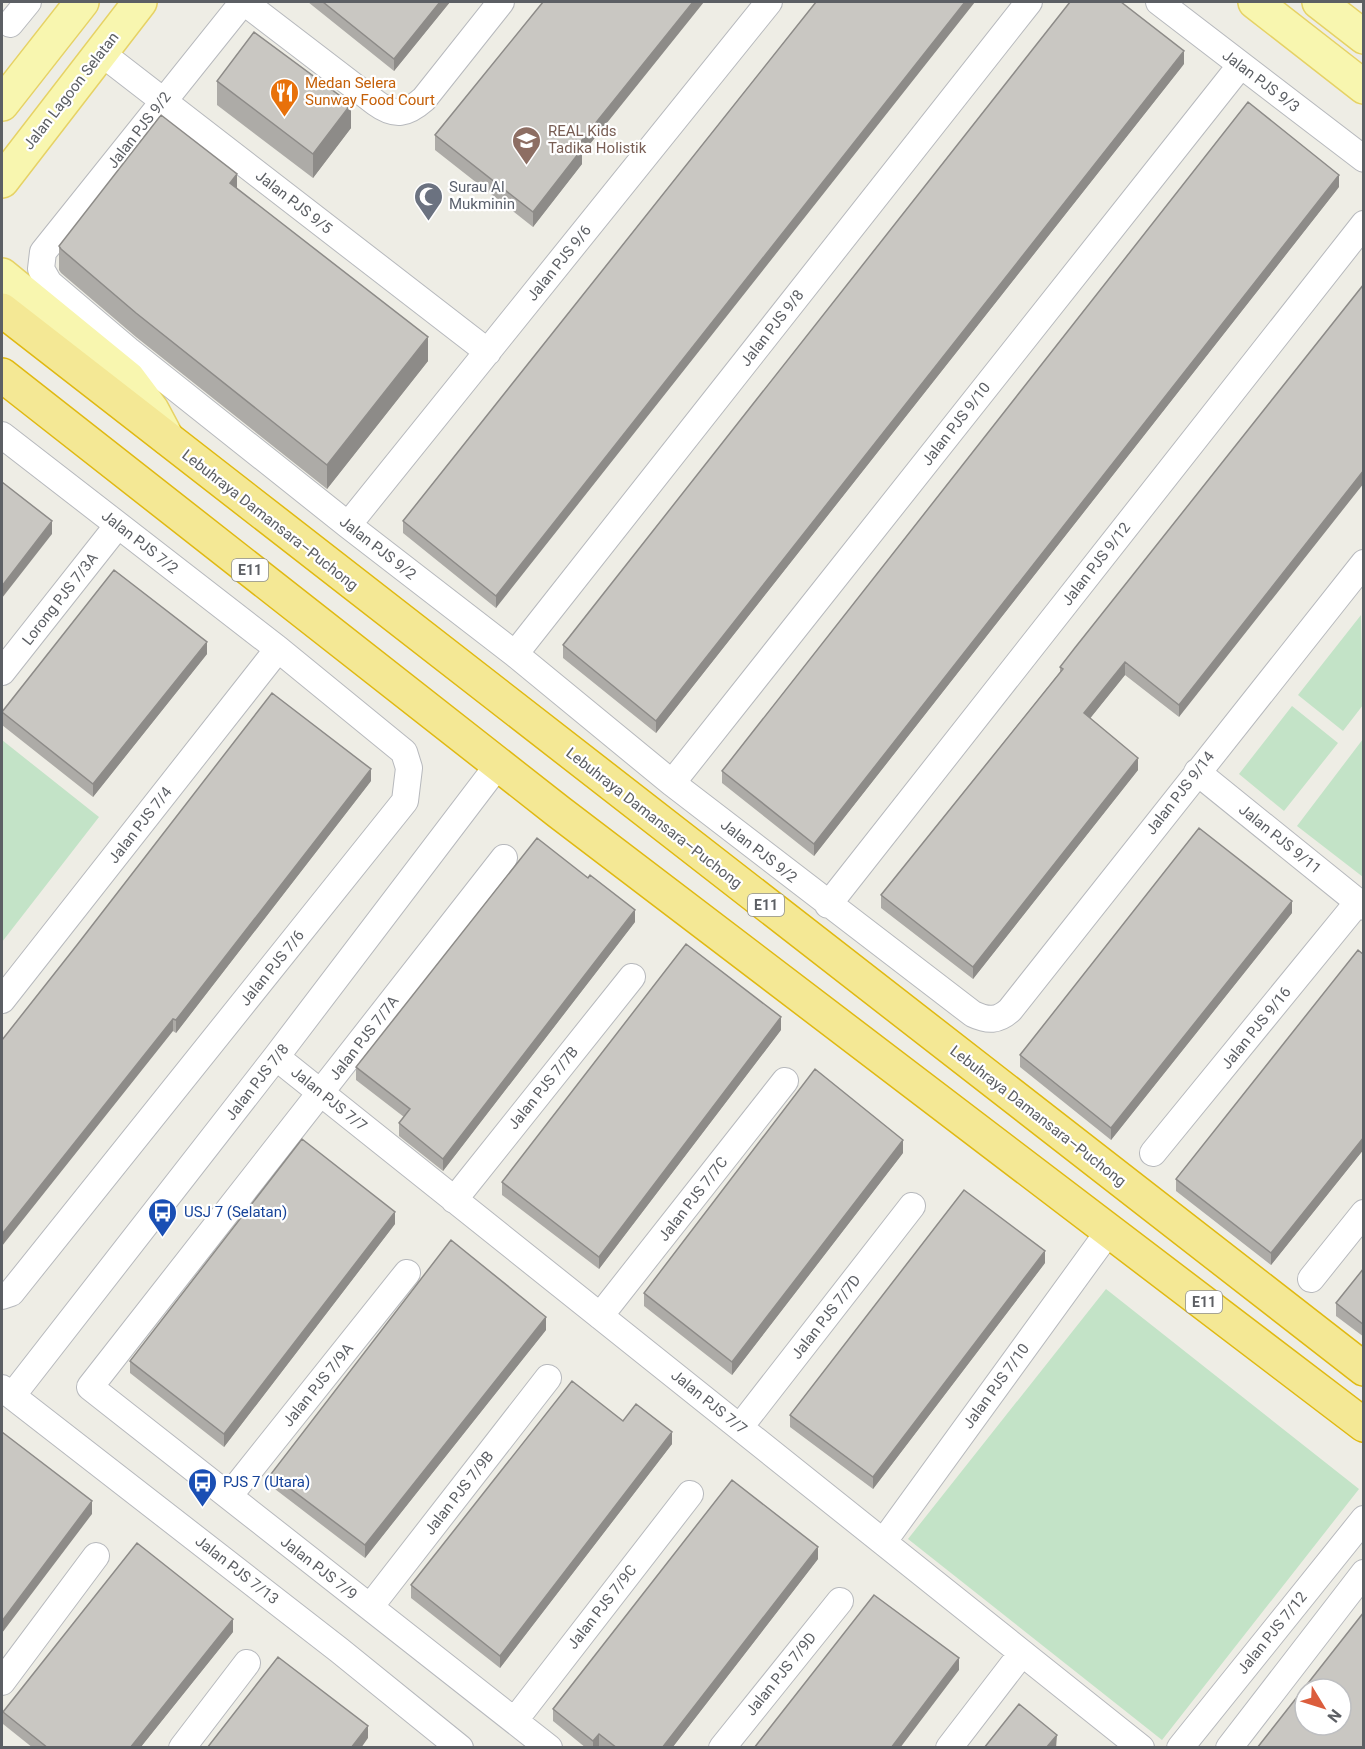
<svg xmlns="http://www.w3.org/2000/svg" width="1365" height="1749" font-family="Roboto,sans-serif">
  <style>
    .green { fill: #c3e3c7 }
    .lines { fill: none; stroke-linecap: round; stroke-linejoin: round }
    .minor-casing { stroke: #b7b9bd; stroke-width: 28 }
    .major-casing { stroke: #e6d265; stroke-width: 36 }
    .highway-casing { stroke: #e0b912; stroke-width: 36 }
    .minor { stroke: #fff; stroke-width: 26 }
    .major { stroke: #f8f6af; stroke-width: 33 }
    .highway { stroke: #f4e895; stroke-width: 33 }
    .wall { fill: #adaba7 }
    .shaded-wall { fill: #8d8b88 }
    .building { fill: #c9c7c2; stroke: #8d8b88; stroke-width: 1.5; fill-rule: evenodd }
    .labels { text-anchor: middle; stroke-width: 4.5; stroke-linejoin: round; paint-order: stroke }
    .shield { fill: #fff; stroke: #8d8f92; stroke-width: 1.5 }
    .shield-label { font-size: 14px; font-weight: bold; fill: #5c5f64 }
    .street-label { font-size: 15px; fill: #5c5f64; stroke: #fff }
    .food-label { font-size: 15px; fill: #c56008; stroke: #fff; text-anchor: start }
    .education-label { font-size: 15px; fill: #785e54; stroke: #fff; text-anchor: start }
    .worship-label { font-size: 15px; fill: #5b616d; stroke: #fff; text-anchor: start }
    .transit-label { font-size: 15px; fill: #164399; stroke: #fff; text-anchor: start }
  </style>
  <rect width="100%" height="100%" fill="#eeede5"/>
  <!-- green -->
  <path class="green" d="M 1361,615 L 1363,705 L 1343,731 L 1298,695 Z
    M 1292,706 L 1338,743 L 1284,811 L 1239,774 Z
    M 1363,739 L 1364,740 L 1363,877 L 1297,826 Z
    M 2,740 L 99,817 L 2,942 Z
    M 1106,1289 L 1359,1489 L 1162,1740 L 908,1539 Z"/>
  <g class="lines">
    <defs>
      <path id="minor" d="M 243,2 L 43,252 L 41,269 L 49,283 L 128,350 L 348,525 L 515,654 L 672,783 L 973,1014 C 988,1021 998,1021 1010,1010 L 1364,563
        M 244,2 L 376,103 C 395,117 407,114 424,99 L 501,2
        M 1159,2 L 1364,159
        M 10,24 L 28,2
        M 100,52 L 488,352
        M 2,435 L 278,649 L 404,752 L 409,768 L 405,801 L 11,1293 L 2,1296
        M 348,525 L 769,2
        M 515,654 L 1029,2
        M 2,672 L 118,525
        M 1197,772 L 1364,907
        M 672,783 L 1240,66
        M 504,858 L 90,1387 L 549,1748
        M 828,905 L 1364,224
        M 2,1000 L 278,649
        M 276,1057 L 1141,1748
        M 1153,1153 L 1358,902
        M 454,1200 L 632,977
        M 1311,1279 L 1364,1213
        M 600,1316 L 785,1081
        M 2,1388 L 339,1650 L 460,1748
        M 12,1396 L 276,1057 L 498,765
        M 740,1427 L 912,1206
        M 229,1496 L 407,1273
        M 884,1541 L 1109,1231
        M 370,1607 L 548,1378
        M 2,1682 L 96,1556
        M 515,1720 L 690,1494
        M 182,1748 L 247,1663
        M 722,1748 L 840,1601
        M 949,1748 L 1022,1653
        M 1180,1748 L 1364,1519
        M 1229,1748 L 1364,1573"/>
      <path id="major" d="M 1255,2 L 1364,87
        M 1319,2 L 1364,37
        M 2,104 L 82,2
        M 2,181 L 140,2
        M 2,275 L 128,378 L 152,410 L 167,438"/>
      <path id="highway" d="M 2,310 L 1364,1369
        M 2,375 L 559,812 L 1364,1425"/>
    </defs>
    <!-- minor casing -->
    <use href="#minor" class="minor-casing"/>
    <!-- major casing -->
    <use href="#major" class="major-casing"/>
    <!-- highway casing -->
    <use href="#highway" class="highway-casing"/>
    <!-- minor -->
    <use href="#minor" class="minor"/>
    <!-- major -->
    <use href="#major" class="major"/>
    <!-- highway -->
    <use href="#highway" class="highway"/>
  </g>
  <!-- wall -->
  <path class="wall" d="M 308,2 L 450,2 L 394,71 Z
    M 816,2 L 496,608 L 403,533 L 403,521 Z
    M 1184,64 L 656,733 L 563,658 L 563,645 Z
    M 217,81 L 351,128 L 313,178 L 217,105 Z
    M 435,135 L 582,154 L 582,164 L 533,227 L 435,150 Z
    M 1339,187 L 814,856 L 722,783 L 722,771 Z
    M 237,188 L 428,361 L 327,489 L 136,337 L 61,273 L 59,270 L 59,246 Z
    M 1364,284 L 1179,717 L 1125,675 L 1090,718 L 1138,770 L 973,979 L 881,908 L 881,895 L 1060,672 L 1060,667 Z
    M 207,654 L 93,797 L 2,725 L 2,712 Z
    M 371,781 L 176,1033 L 173,1031 L 2,1040 Z
    M 1292,913 L 1111,1140 L 1020,1067 L 1020,1055 Z
    M 635,922 L 443,1171 L 399,1136 L 399,1123 L 404,1117 L 356,1080 L 356,1067 Z
    M 1364,955 L 1364,1149 L 1271,1265 L 1176,1191 L 1176,1179 Z
    M 781,1030 L 599,1269 L 502,1195 L 502,1182 Z
    M 903,1153 L 732,1375 L 644,1306 L 644,1293 Z
    M 395,1224 L 224,1447 L 130,1373 L 130,1361 Z
    M 1045,1263 L 873,1489 L 790,1427 L 790,1415 Z
    M 1364,1268 L 1364,1337 L 1336,1316 L 1336,1303 Z
    M 546,1330 L 365,1558 L 271,1486 L 271,1474 Z
    M 623,1421 L 672,1444 L 500,1668 L 411,1598 L 411,1585 Z
    M 818,1559 L 672,1748 L 601,1748 L 599,1746 L 598,1748 L 586,1748 L 553,1721 L 553,1709 Z
    M 233,1632 L 140,1748 L 33,1748 L 3,1724 L 3,1712 Z"/>
  <!-- shaded-wall -->
  <path class="shaded-wall" d="M 440,2 L 450,2 L 394,71 L 394,59 Z
    M 693,2 L 704,2 L 582,154 L 582,164 L 533,227 L 533,212 L 578,145 Z
    M 965,2 L 975,2 L 496,608 L 496,596 Z
    M 1184,51 L 1184,64 L 656,733 L 656,721 Z
    M 351,104 L 351,128 L 313,178 L 313,154 Z
    M 237,174 L 237,198 L 230,183 Z
    M 1339,175 L 1339,187 L 814,856 L 814,844 Z
    M 428,337 L 428,361 L 327,489 L 327,465 Z
    M 1364,470 L 1364,483 L 1179,717 L 1179,705 Z
    M 52,521 L 52,534 L 2,598 L 2,586 Z
    M 207,642 L 207,654 L 93,797 L 93,784 Z
    M 1125,662 L 1125,675 L 1084,726 L 1084,713 Z
    M 1138,758 L 1138,770 L 973,979 L 973,967 Z
    M 371,769 L 371,781 L 176,1033 L 176,1020 Z
    M 1292,901 L 1292,913 L 1111,1140 L 1111,1128 Z
    M 635,910 L 635,922 L 443,1171 L 443,1159 Z
    M 781,1017 L 781,1030 L 599,1269 L 599,1257 Z
    M 173,1019 L 173,1031 L 2,1246 L 2,1234 Z
    M 1364,1137 L 1364,1149 L 1271,1265 L 1271,1253 Z
    M 903,1140 L 903,1153 L 732,1375 L 732,1362 Z
    M 395,1212 L 395,1224 L 224,1447 L 224,1434 Z
    M 1045,1251 L 1045,1263 L 873,1489 L 873,1477 Z
    M 546,1317 L 546,1330 L 365,1558 L 365,1545 Z
    M 672,1432 L 672,1444 L 500,1668 L 500,1656 Z
    M 92,1501 L 92,1514 L 2,1633 L 2,1621 Z
    M 818,1547 L 818,1559 L 672,1748 L 662,1748 Z
    M 233,1619 L 233,1632 L 140,1748 L 130,1748 Z
    M 959,1658 L 959,1670 L 900,1748 L 891,1748 Z
    M 368,1726 L 368,1738 L 361,1748 L 351,1748 Z
    M 599,1734 L 599,1746 L 598,1748 L 593,1748 L 593,1741 Z
    M 1057,1735 L 1056,1748 L 1046,1748 Z"/>
  <!-- building -->
  <path class="building" d="M 323,2 L 440,2 L 394,59 Z
    M 543,2 L 693,2 L 578,145 L 582,149 L 533,212 L 435,135 Z
    M 816,2 L 965,2 L 496,596 L 403,521 Z
    M 1070,2 L 1121,2 L 1184,51 L 656,721 L 563,645 Z
    M 254,32 L 351,104 L 313,154 L 217,81 Z
    M 1248,102 L 1339,175 L 814,844 L 722,771 Z
    M 161,115 L 237,174 L 230,183 L 428,337 L 327,465 L 136,313 L 61,249 L 59,246 Z
    M 1364,284 L 1364,470 L 1179,705 L 1125,662 L 1084,713 L 1138,758 L 973,967 L 881,895 L 1063,669 L 1060,667 L 1074,649 Z
    M 2,482 L 52,521 L 2,586 Z
    M 114,570 L 207,642 L 93,784 L 2,712 Z
    M 272,693 L 371,769 L 176,1020 L 173,1019 L 2,1234 L 2,1040 L 77,945 Z
    M 1199,828 L 1292,901 L 1111,1128 L 1020,1055 Z
    M 537,838 L 588,878 L 590,875 L 635,910 L 443,1159 L 399,1123 L 410,1109 L 356,1067 Z
    M 686,944 L 781,1017 L 599,1257 L 502,1182 Z
    M 1358,950 L 1364,955 L 1364,1137 L 1271,1253 L 1176,1179 Z
    M 815,1069 L 903,1140 L 732,1362 L 644,1293 Z
    M 302,1139 L 395,1212 L 224,1434 L 130,1361 Z
    M 964,1190 L 1045,1251 L 873,1477 L 790,1415 Z
    M 451,1240 L 546,1317 L 365,1545 L 271,1474 Z
    M 1364,1268 L 1364,1325 L 1336,1303 Z
    M 572,1381 L 623,1421 L 636,1404 L 672,1432 L 500,1656 L 411,1585 Z
    M 2,1432 L 92,1501 L 2,1621 Z
    M 732,1480 L 818,1547 L 662,1748 L 617,1748 L 599,1734 L 593,1741 L 553,1709 Z
    M 137,1543 L 233,1619 L 130,1748 L 48,1748 L 3,1712 Z
    M 874,1595 L 959,1658 L 891,1748 L 754,1748 Z
    M 1364,1612 L 1364,1748 L 1257,1748 ZM 1305,1689 L 1341,1689 L 1341,1725 L 1305,1725 Z
    M 278,1657 L 368,1726 L 351,1748 L 207,1748 Z
    M 1019,1704 L 1057,1735 L 1046,1748 L 984,1748 Z"/>
  <!-- icons -->
  <defs>
    <symbol id="restaurant-pin" viewBox="-11 -11 22 30"><path d="M0 17L-7.5 6A9.5 9.5 0 1 1 7.5 6Z" fill="#e8710a" stroke="#fff"/><path d="M-5-6h1v4h1v-4h1v4h1v-4h1v5L-1.5 .5V6h-2V.5L-5-1ZM5-6V6H3V1.5H1.5Q1.5-4 5-6Z" fill="#fff"/></symbol>
    <symbol id="school-pin" viewBox="-11 -11 22 30"><path d="M0 17L-7.5 6A9.5 9.5 0 1 1 7.5 6Z" fill="#8d6e63" stroke="#fff"/><path d="M0-5L7-2L0 1L-7-2ZM-4 1L0 2.5L4 1V4Q0 6-4 4Z" fill="#fff"/></symbol>
    <symbol id="mosque-pin" viewBox="-11 -11 22 30"><path d="M0 17L-7.5 6A9.5 9.5 0 1 1 7.5 6Z" fill="#6b7280" stroke="#fff"/><path d="M3.5-4.9A6 6 0 1 0 3.5 4.9A5 5 0 1 1 3.5-4.9Z" fill="#fff"/></symbol>
    <symbol id="bus-pin" viewBox="-11 -11 22 30"><path d="M0 17L-7.5 6A9.5 9.5 0 1 1 7.5 6Z" fill="#1a4fb4" stroke="#fff"/><path d="M-5-6H5V4H4V6H2V4H-2V6H-4V4H-5ZM-3.5-4V0h7V-4ZM-3.5 1.2v1.5H-2V1.2ZM2 1.2v1.5H3.5V1.2Z" fill="#fff"/></symbol>
  </defs>
  <g fill-rule="evenodd">
    <use href="#restaurant-pin" x="268" y="76" width="33" height="45"/>
    <use href="#school-pin" x="510" y="124" width="33" height="45"/>
    <use href="#mosque-pin" x="412" y="180" width="33" height="45"/>
    <use href="#bus-pin" x="146" y="1196" width="33" height="45"/>
    <use href="#bus-pin" x="186" y="1466" width="33" height="45"/>
  </g>
  <g class="labels">
    <!-- shield labels -->
    <g class="shield">
      <rect x="232" y="559" width="36" height="22" rx="4.5"/>
      <rect x="748" y="894" width="36" height="22" rx="4.5"/>
      <rect x="1186" y="1291" width="36" height="22" rx="4.5"/>
    </g>
    <g class="shield-label">
      <text x="250" y="575">E11</text>
      <text x="766" y="910">E11</text>
      <text x="1204" y="1307">E11</text>
    </g>
    <!-- street labels -->
    <g class="street-label">
      <text transform="translate(1261 81) rotate(37)" y="5">Jalan PJS 9/3</text>
      <text transform="translate(71 91) rotate(-52)" y="5">Jalan Lagoon Selatan</text>
      <text transform="translate(139 130) rotate(-52)" y="5">Jalan PJS 9/2</text>
      <text transform="translate(294 202) rotate(38)" y="5">Jalan PJS 9/5</text>
      <text transform="translate(559 263) rotate(-51)" y="5">Jalan PJS 9/6</text>
      <text transform="translate(772 328) rotate(-52)" y="5">Jalan PJS 9/8</text>
      <text transform="translate(956 424) rotate(-52)" y="5">Jalan PJS 9/10</text>
      <text transform="translate(270 520) rotate(38)" y="5">Lebuhraya Damansara–Puchong</text>
      <text transform="translate(140 542) rotate(38)" y="5">Jalan PJS 7/2</text>
      <text transform="translate(378 548) rotate(38)" y="5">Jalan PJS 9/2</text>
      <text transform="translate(1096 564) rotate(-52)" y="5">Jalan PJS 9/12</text>
      <text transform="translate(60 599) rotate(-52)" y="5">Lorong PJS 7/3A</text>
      <text transform="translate(1180 793) rotate(-52)" y="5">Jalan PJS 9/14</text>
      <text transform="translate(654 818) rotate(38)" y="5">Lebuhraya Damansara–Puchong</text>
      <text transform="translate(140 825) rotate(-52)" y="5">Jalan PJS 7/4</text>
      <text transform="translate(1280 839) rotate(39)" y="5">Jalan PJS 9/11</text>
      <text transform="translate(759 851) rotate(38)" y="5">Jalan PJS 9/2</text>
      <text transform="translate(272 968) rotate(-51)" y="5">Jalan PJS 7/6</text>
      <text transform="translate(1256 1028) rotate(-51)" y="5">Jalan PJS 9/16</text>
      <text transform="translate(364 1038) rotate(-52)" y="5">Jalan PJS 7/7A</text>
      <text transform="translate(257 1082) rotate(-52)" y="5">Jalan PJS 7/8</text>
      <text transform="translate(543 1088) rotate(-51)" y="5">Jalan PJS 7/7B</text>
      <text transform="translate(329 1099) rotate(39)" y="5">Jalan PJS 7/7</text>
      <text transform="translate(1038 1116) rotate(38)" y="5">Lebuhraya Damansara–Puchong</text>
      <text transform="translate(693 1199) rotate(-52)" y="5">Jalan PJS 7/7C</text>
      <text transform="translate(826 1317) rotate(-52)" y="5">Jalan PJS 7/7D</text>
      <text transform="translate(318 1385) rotate(-51)" y="5">Jalan PJS 7/9A</text>
      <text transform="translate(996 1386) rotate(-54)" y="5">Jalan PJS 7/10</text>
      <text transform="translate(709 1402) rotate(39)" y="5">Jalan PJS 7/7</text>
      <text transform="translate(459 1493) rotate(-52)" y="5">Jalan PJS 7/9B</text>
      <text transform="translate(319 1568) rotate(38)" y="5">Jalan PJS 7/9</text>
      <text transform="translate(237 1570) rotate(38)" y="5">Jalan PJS 7/13</text>
      <text transform="translate(602 1607) rotate(-52)" y="5">Jalan PJS 7/9C</text>
      <text transform="translate(1272 1633) rotate(-51)" y="5">Jalan PJS 7/12</text>
      <text transform="translate(781 1674) rotate(-51)" y="5">Jalan PJS 7/9D</text>
    </g>
    <!-- food labels -->
    <g class="food-label">
      <text x="305" y="88">Medan Selera<tspan x="305" dy="17">Sunway Food Court</tspan></text>
    </g>
    <!-- education labels -->
    <g class="education-label">
      <text x="548" y="136">REAL Kids<tspan x="548" dy="17">Tadika Holistik</tspan></text>
    </g>
    <!-- worship labels -->
    <g class="worship-label">
      <text x="449" y="192">Surau Al<tspan x="449" dy="17">Mukminin</tspan></text>
    </g>
    <!-- transit labels -->
    <g class="transit-label">
      <text x="184" y="1217">USJ 7 (Selatan)</text>
      <text x="223" y="1487">PJS 7 (Utara)</text>
    </g>
  </g>
  <!-- border -->
  <rect width="1365" height="1749" fill="none" stroke="#5c5f64" stroke-width="6"/>
  <!-- north arrow -->
  <g transform="translate(1323 1707) rotate(128)"><circle r="28" fill="#ffffff" stroke="#bebfc1" stroke-width="1.5"/>
  <path d="M0-4.5L10 22L0 15L-10 22Z" fill="#db5d3d"/>
  <text y="-9" font-size="16" font-weight="bold" text-anchor="middle" fill="#5c5f64">N</text>
  </g>
</svg>
